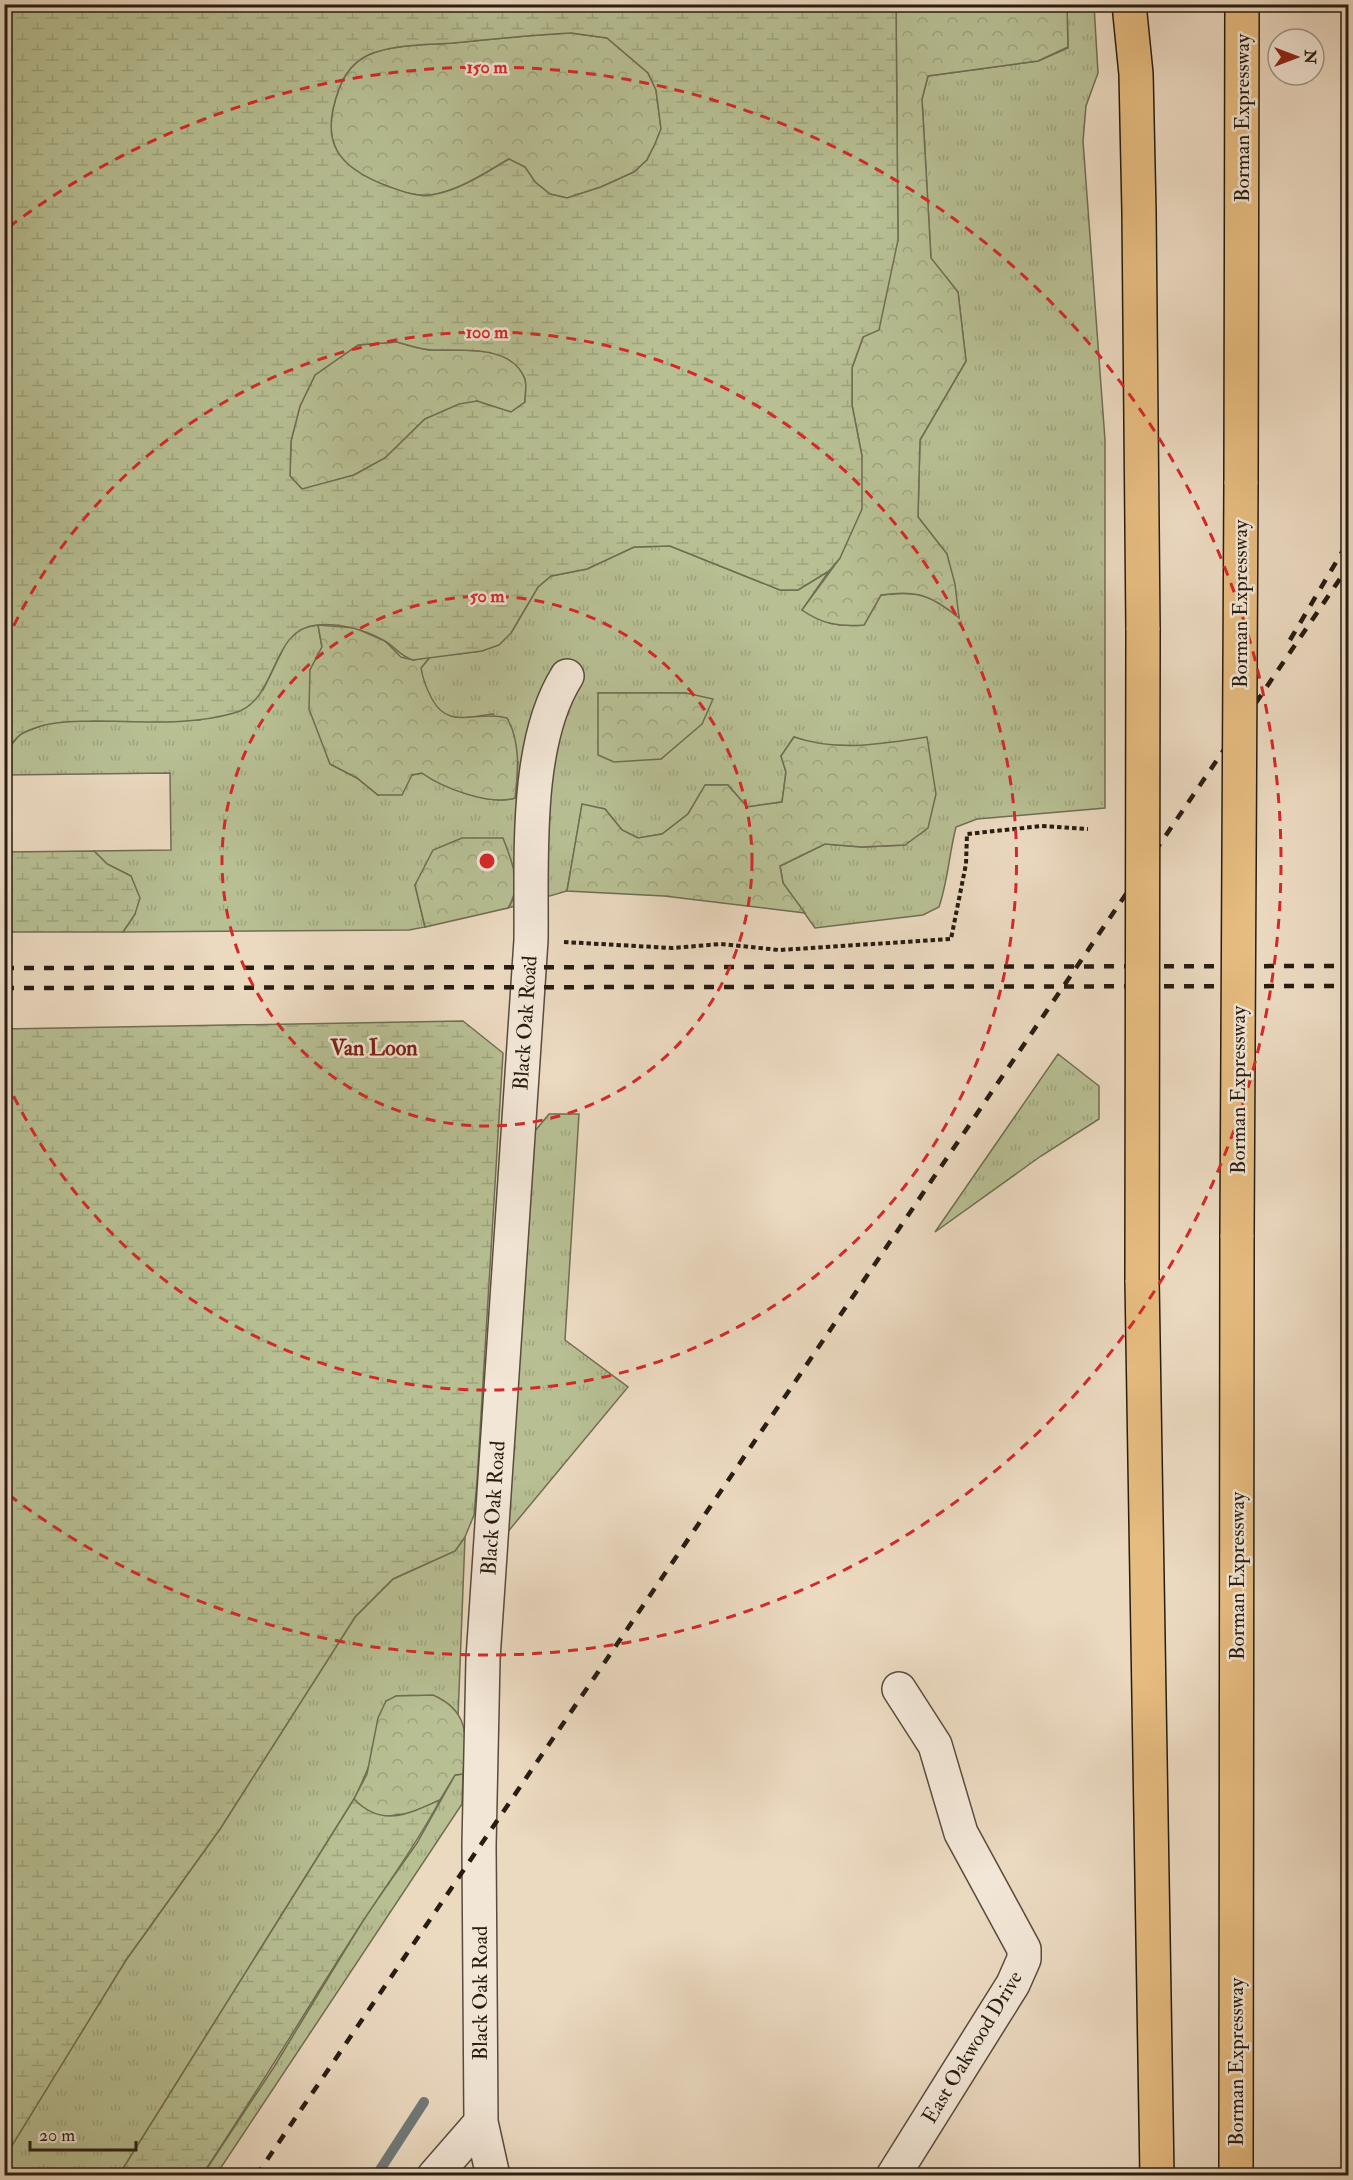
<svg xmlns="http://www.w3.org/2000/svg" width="1353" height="2180" font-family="'IM FELL Double Pica',serif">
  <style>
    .grass { fill: url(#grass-tufts); stroke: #706e52; stroke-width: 1.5; fill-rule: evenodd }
    .forest { fill: url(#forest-crowns); stroke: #706e52; stroke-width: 1.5 }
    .wetland { fill: url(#wetland-marsh); stroke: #706e52; stroke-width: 1.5; fill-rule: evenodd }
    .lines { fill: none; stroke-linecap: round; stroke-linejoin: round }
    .stream { stroke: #6f7979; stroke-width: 10 }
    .minor-casing { stroke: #594c3d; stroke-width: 36 }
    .highway-casing { stroke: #281d11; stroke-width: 36 }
    .path { stroke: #281d11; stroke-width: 4; stroke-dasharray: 4.5 3; stroke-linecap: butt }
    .minor { stroke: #f2e6d6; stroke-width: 33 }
    .highway { stroke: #e6bc80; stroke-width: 33 }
    .rail { stroke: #281d11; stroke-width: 4.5; stroke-dasharray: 10 10; stroke-linecap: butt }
    .highway-bridge-casing { stroke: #281d11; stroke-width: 36; stroke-linecap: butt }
    .highway-bridge { stroke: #e6bc80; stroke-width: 33 }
    .ring { fill: none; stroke: #d62828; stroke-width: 3; stroke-dasharray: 10 8 }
    .labels { text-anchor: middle; stroke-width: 5; stroke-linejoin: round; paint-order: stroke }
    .street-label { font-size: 21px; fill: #281d11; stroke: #f2e6d6 }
    .neighbourhood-label { font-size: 22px; font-weight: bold; fill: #7a1f14; stroke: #f2e6d6 }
    .centre { fill: #d62828; stroke: #f2e6d6; stroke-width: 3 }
    .ring-label { font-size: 18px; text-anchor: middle; font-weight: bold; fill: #d62828; stroke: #f2e6d6; stroke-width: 5; stroke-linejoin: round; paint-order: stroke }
  </style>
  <defs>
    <pattern id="grass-tufts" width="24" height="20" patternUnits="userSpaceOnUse" patternTransform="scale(1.5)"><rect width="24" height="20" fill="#b7bf93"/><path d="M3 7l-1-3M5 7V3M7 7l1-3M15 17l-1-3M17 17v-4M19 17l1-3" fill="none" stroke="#9da47e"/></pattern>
    <pattern id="forest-crowns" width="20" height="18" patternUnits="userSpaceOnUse" patternTransform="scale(1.5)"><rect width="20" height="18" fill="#b7bf93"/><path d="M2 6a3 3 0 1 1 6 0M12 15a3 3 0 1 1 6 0" fill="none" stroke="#9da47e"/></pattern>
    <pattern id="wetland-marsh" width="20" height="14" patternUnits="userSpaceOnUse" patternTransform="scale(1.5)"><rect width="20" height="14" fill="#b7bf93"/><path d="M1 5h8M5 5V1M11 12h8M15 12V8" fill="none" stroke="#9da47e"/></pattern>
  </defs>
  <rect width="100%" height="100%" fill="#ebd9c0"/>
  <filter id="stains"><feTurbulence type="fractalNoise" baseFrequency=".00333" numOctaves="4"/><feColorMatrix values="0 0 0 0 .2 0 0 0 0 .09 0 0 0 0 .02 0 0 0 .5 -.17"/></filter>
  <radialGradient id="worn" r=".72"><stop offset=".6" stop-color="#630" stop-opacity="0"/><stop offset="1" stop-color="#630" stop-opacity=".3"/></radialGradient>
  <!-- grass -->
  <path class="grass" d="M 1067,5 L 1094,5 L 1098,73 L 1086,106 L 1083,141 L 1105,440 L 1105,808 L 977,819 L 956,827 C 949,854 948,881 939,907 L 923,915 L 815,928 L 783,883 L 780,866 L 825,844 L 862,847 L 905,845 L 870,746 L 816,745 L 794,737 L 781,756 L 786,772 L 782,802 L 747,807 L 728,785 L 706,785 L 688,814 L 662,834 L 638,838 L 622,830 L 605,809 L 582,805 L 567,891 L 508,908 L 517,893 L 415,885 L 425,927 L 409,930 L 123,932 L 135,914 L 131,876 L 107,864 L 94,851 L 171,850 L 170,773 L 5,775 L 5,753 L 20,734 L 53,721 L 200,720 L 263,690 L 287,641 L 301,628 L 318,625 L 322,647 L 310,670 L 330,764 L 357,778 L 378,795 L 412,775 L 422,773 C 443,788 490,806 515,798 L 518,762 L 493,714 C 481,715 463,720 451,718 C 432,714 423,684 421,668 L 430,657 L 482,651 L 511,633 L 538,587 L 551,576 L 587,569 L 634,547 L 670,546 L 780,590 L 798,590 L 829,571 L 802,610 C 823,624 839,627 864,625 L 881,595 C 920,590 928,595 959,617 L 947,554 L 918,517 L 920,440 L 966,361 L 958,292 L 931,259 L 922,99 L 928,76 L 1038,61 L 1068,48 ZM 598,693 L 686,693 L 680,741 L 661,759 Z
    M 1058,1054 L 1099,1086 L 1099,1119 L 1041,1156 L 935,1232 Z
    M 549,1114 L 579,1114 L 565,1340 L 628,1387 L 501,1540 L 527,1151 L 535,1131 Z
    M 465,1537 L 458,1717 C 443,1693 422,1695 396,1696 C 382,1731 371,1766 354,1799 L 119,2175 L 5,2175 L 4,2157 L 126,1960 L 220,1829 L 355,1617 L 393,1579 L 455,1551 Z
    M 463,1774 L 462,1804 L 216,2175 L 202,2176 L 274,2067 L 367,1914 L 417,1843 L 455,1775 Z"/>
  <!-- forest -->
  <path class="forest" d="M 896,5 L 1067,5 L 1068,47 L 1038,61 L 928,76 L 922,99 L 931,258 L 958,292 L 966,361 L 920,440 L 918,517 L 947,554 L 955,584 L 959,618 C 932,595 916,590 881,595 L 864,625 C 839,627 822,624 802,610 L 840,558 L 862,456 L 852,405 L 852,368 L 898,240 Z
    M 571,33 L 607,38 L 648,73 L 656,90 L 661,129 L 655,144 L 647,160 L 634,172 L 601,187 L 567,198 L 550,194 L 535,182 L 525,167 L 509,159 C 485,173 459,191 431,195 C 416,197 401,191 387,186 C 337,167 319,142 339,89 C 344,75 354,62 368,55 C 393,44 426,45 453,43 C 492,39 531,35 571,33 Z
    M 397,342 C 408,345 421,350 433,350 C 461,351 512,344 525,379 C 527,385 525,395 525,402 L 511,412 L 477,401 L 425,419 L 385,458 L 354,475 L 303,490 L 290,476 L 291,441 L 300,406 L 315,375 L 358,345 Z
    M 318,625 L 355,628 L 385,641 L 401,657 L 413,660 L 430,657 L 421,668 C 423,680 426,688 432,699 C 450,732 476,709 507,718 C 521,742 518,772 515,798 C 490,806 443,788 422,773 L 412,775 L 402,795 L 378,795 L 357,778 L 330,764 L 309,709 L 310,670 L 322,647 Z
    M 598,693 L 686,693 L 713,699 L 702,724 L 661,759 L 614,762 L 598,755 Z
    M 794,737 C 838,752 881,744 927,737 L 936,794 L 928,828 L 905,845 L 862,847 L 825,844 L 780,866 L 783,883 L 805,913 L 664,896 L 567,891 L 582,804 L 605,809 L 622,830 L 638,838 L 662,834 L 688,814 L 705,785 L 728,785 L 747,807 L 782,802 L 786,772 L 781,756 Z
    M 462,838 L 503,838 C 512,863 523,883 508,908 L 425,927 L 415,885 L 433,850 Z
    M 433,1695 C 472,1712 466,1740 463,1774 L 455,1775 L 440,1800 L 411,1813 L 382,1817 L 365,1811 L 354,1799 L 367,1774 L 378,1718 L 386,1701 L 396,1696 Z"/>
  <!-- wetland -->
  <path class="wetland" d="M 5,4 L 896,5 L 898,240 L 879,330 L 863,337 L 852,368 L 852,405 L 862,456 L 862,509 L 840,558 L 829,571 L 798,590 L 780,590 L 670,546 L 634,547 L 587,569 L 551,576 L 538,587 L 511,633 L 499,645 L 482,651 L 413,660 C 399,656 395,646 383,640 C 364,629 340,623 317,625 C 269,629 279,701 234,713 C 190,726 139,721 93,721 C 68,722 46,721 23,733 C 15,737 10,747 5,753 ZM 571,33 L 607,38 L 648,73 L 656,90 L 661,129 L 655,144 L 647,160 L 634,172 L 601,187 L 567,198 L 550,194 L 535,182 L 525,167 L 509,159 C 485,173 459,191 431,195 C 416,197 401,191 387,186 C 337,167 319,142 339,89 C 344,75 354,62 368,55 C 393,44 426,45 453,43 C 492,39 531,35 571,33 ZM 397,342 C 408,345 421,350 433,350 C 461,351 512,344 525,379 C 527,385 525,395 525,402 L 511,412 L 477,401 L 459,404 L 425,419 L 385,458 L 354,475 L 302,489 L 290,476 L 291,441 L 300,406 L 315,375 L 358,345 Z
    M 94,851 L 107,864 L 131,876 L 140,898 L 135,914 L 123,932 L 5,932 L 5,852 Z
    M 463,1021 L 503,1053 L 477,1481 L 474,1515 L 465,1537 L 455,1551 L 393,1579 L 355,1617 L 220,1829 L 126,1960 L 5,2157 L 5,1029 Z
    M 354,1799 C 382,1828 408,1814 440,1800 C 415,1848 383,1889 354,1935 C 303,2015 255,2096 202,2175 L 119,2175 Z"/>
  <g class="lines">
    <!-- stream -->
    <path class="stream" d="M 376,2176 L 424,2102"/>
    <defs>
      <path id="minor" d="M 481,2122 L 493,2176
        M 434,2176 L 481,2122 L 479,1846 L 483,1659 L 531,940 C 532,861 524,744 567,676
        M 893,2176 L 1013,1984 L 1024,1959 L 1024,1949 L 961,1833 L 935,1745 L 899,1689"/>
      <path id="highway" d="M 1129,4 L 1136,74 L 1139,212 L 1143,630
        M 1241,484 L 1242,4
        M 1142,1280 L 1157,2176
        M 1236,2176 L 1237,1235"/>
    </defs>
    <!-- minor casing -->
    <use href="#minor" class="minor-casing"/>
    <!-- highway casing -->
    <use href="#highway" class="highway-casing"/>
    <!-- path -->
    <path class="path" d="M 564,942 L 672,948 L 721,944 L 779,950 L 951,939 L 966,864 L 967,834 L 1042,826 L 1088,829"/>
    <!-- minor -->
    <use href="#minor" class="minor"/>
    <!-- highway -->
    <use href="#highway" class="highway"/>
    <!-- rail -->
    <path class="rail" d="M 1290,640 L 1348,542
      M 4,968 L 1348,966
      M 4,988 L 1348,986
      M 256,2176 L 1348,567"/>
    <defs>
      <path id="highway-bridge" d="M 1237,1235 L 1241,484
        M 1142,1280 L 1143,630"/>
    </defs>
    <!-- highway-bridge casing -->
    <use href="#highway-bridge" class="highway-bridge-casing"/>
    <!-- highway-bridge -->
    <use href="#highway-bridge" class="highway-bridge"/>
  </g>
  <!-- distance rings -->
  <g class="ring">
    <circle cx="487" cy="861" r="265"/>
    <path d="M6 642A529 529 0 1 1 6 1080"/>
    <path d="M9 227A794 794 0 1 1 9 1495"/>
  </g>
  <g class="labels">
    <!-- street labels -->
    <g class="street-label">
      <text transform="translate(1242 118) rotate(-90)" y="7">Borman Expressway</text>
      <text transform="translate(1240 604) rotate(-90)" y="7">Borman Expressway</text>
      <text transform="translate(525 1023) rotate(-86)" y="7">Black Oak Road</text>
      <text transform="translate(1238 1090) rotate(-90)" y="7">Borman Expressway</text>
      <text transform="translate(493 1508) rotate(-86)" y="7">Black Oak Road</text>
      <text transform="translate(1237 1576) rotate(-90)" y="7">Borman Expressway</text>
      <text transform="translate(480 1993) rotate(-90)" y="7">Black Oak Road</text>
      <text transform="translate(972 2047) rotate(-59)" y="7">East Oakwood Drive</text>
      <text transform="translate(1236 2062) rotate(-90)" y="7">Borman Expressway</text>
    </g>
    <!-- neighbourhood labels -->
    <g class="neighbourhood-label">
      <text x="374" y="1055">Van Loon</text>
    </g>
  </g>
  <circle cx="487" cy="861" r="9" class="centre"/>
  <g class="ring-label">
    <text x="487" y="73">150 m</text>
    <text x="487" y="338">100 m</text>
    <text x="487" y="602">50 m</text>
  </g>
  <!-- margin -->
  <rect width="1353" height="2180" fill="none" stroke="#ebd9c0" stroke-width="24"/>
  <rect x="6" y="6" width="1341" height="2168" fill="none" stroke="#281d11" stroke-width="3"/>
  <rect x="12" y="12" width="1329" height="2156" fill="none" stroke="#281d11" stroke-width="1.5"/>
  <!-- north arrow -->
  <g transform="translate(1296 57) rotate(90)"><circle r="28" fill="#f2e6d6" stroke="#a19687" stroke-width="1.5"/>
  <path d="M0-4.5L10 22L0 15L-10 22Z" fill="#8f2418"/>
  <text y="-9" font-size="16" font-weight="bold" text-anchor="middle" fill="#281d11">N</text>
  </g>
  <!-- scale -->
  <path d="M30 2141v9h106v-9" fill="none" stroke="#281d11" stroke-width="3"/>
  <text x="39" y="2141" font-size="18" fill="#281d11" stroke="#f2e6d6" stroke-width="4.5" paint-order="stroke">20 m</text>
  <rect width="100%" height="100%" filter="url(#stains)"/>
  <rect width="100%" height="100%" fill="url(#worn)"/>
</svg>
